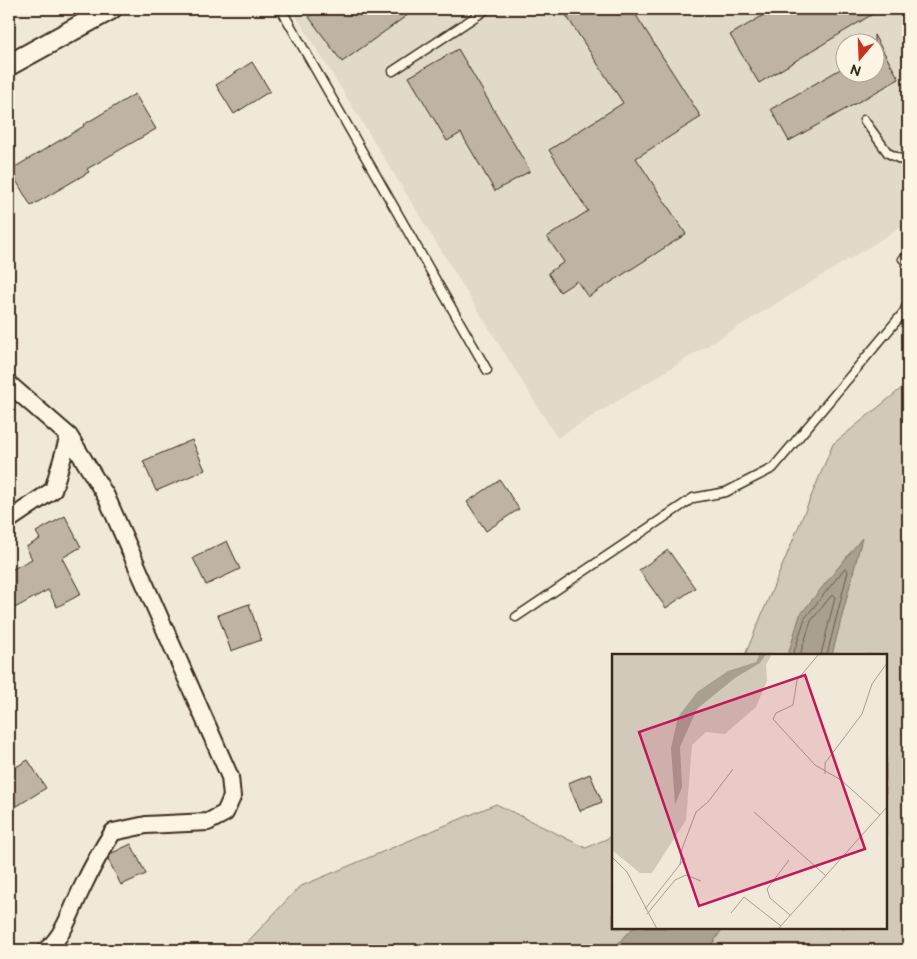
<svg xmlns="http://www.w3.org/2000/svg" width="917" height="959" font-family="'Balsamiq Sans',sans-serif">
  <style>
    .built { fill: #e1d9c9; fill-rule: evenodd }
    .green { fill: #d2c9ba; stroke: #867a6c }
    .water { fill: #aaa091; stroke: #7e7163 }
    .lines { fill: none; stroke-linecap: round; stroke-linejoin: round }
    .shore { stroke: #67594c; stroke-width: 1 }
    .building { fill: #beb3a4; stroke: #3b2a1e }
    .service-casing { stroke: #3b2a1e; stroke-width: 11 }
    .minor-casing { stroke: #3b2a1e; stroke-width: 20 }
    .tertiary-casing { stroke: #3b2a1e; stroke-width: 24 }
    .service { stroke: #fcf5e5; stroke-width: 8 }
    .minor { stroke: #fcf5e5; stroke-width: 16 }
    .tertiary { stroke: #fcf5e5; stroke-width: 20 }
    .inset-road { fill: none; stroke: #a89d8e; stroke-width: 1 }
    .view { fill: #c2185b; fill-opacity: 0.15; stroke: #c2185b; stroke-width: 2.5 }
    .inset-edge { fill: none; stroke: #3b2a1e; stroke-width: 2.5 }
  </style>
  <rect width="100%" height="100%" fill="#f0e9d9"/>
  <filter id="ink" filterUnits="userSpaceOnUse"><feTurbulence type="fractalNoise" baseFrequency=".02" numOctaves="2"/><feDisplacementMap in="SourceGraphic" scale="10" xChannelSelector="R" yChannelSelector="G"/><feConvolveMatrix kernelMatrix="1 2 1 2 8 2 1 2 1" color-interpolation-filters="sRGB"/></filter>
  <g filter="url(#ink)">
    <!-- built -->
    <path class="built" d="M 292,9 L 908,9 L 908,223 L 557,438 ZM 844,42 L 874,42 L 874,72 L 844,72 Z"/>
    <!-- green -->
    <path class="green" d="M 908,383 L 908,950 L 240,950 L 299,887 L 496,804 L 586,848 L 613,836 L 613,928 L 886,928 L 886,655 L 745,655 L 833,444 Z"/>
    <!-- water -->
    <path class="water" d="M 862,538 L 832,655 L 788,655 L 800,615 Z
      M 633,928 L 723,928 L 708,950 L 612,950 Z"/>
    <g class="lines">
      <!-- shore -->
      <path class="shore" d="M 793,655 L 805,618 L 844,569 L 846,568 L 848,571 L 827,655
        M 800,655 L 811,621 L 831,596 L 833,595 L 835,597 L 821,655"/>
    </g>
    <!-- building -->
    <path class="building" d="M 320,9 L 416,9 L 342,62 L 309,17 Z
      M 562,9 L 632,9 L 701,117 L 636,158 L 686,234 L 588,297 L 577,281 L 560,292 L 548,273 L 564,262 L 547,237 L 588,211 L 549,150 L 623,103 Z
      M 774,9 L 881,9 L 759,83 L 730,35 Z
      M 874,35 L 899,79 L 789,141 L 771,109 L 844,67 L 844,72 L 874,72 Z
      M 458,49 L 530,171 L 495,191 L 461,133 L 447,141 L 409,77 Z
      M 252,62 L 270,91 L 234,114 L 216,85 Z
      M 135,94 L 156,129 L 87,169 L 89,172 L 31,206 L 10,170 L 84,126 L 83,125 Z
      M 192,440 L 205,470 L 156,491 L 143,461 Z
      M 500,480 L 519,509 L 486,531 L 467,502 Z
      M 65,516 L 81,547 L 62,558 L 81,594 L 57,607 L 48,590 L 9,611 L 9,571 L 32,559 L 26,547 L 40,539 L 36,532 Z
      M 227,541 L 240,569 L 206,585 L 193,558 Z
      M 668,550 L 695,588 L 666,608 L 639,570 Z
      M 249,604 L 261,640 L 231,651 L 218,615 Z
      M 28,760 L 46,788 L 14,808 L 9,800 L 9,771 Z
      M 590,774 L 602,802 L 580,811 L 568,783 Z
      M 131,844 L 146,874 L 121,885 L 108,859 L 112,853 Z"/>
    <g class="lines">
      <defs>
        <path id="service" d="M 281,9 L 487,370
          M 393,71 L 487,9
          M 864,120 L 888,153 L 908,163
          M 903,259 L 908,256
          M 516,617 L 693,498 L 726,492 L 773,468 L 904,312 L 908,303"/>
        <path id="minor" d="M 9,384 L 69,436 L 106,496 L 230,777 L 232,797 L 225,813 L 208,822 L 146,825 L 113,832 C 102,849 92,867 83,886 C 72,908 65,935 46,950
          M 9,520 L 53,490 L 69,436"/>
        <path id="tertiary" d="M 9,65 L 111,9"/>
      </defs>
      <!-- service casing -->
      <use href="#service" class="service-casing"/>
      <!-- minor casing -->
      <use href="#minor" class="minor-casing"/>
      <!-- tertiary casing -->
      <use href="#tertiary" class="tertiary-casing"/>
      <!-- service -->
      <use href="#service" class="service"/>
      <!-- minor -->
      <use href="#minor" class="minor"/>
      <!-- tertiary -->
      <use href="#tertiary" class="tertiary"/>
    </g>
  </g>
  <!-- overview -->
  <g transform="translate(612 654)">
    <rect width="275" height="275" fill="#f0e9d9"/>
    <path d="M 0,0 L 160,0 L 154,11 L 155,27 L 144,53 L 113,80 L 94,78 L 80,91 L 74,166 L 40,219 L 28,219 L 0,196 Z" fill="#d2c9ba"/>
    <path d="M 148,0 L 154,0 L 148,9 L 123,24 L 85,55 L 68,93 L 70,133 L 63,151 L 59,94 L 66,63 L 85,38 L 116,17 L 144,8 Z" fill="#aaa091"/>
    <path class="inset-road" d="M 207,0 L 185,26 L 181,51 L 164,59 L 161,65 L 203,111 L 229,126 L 268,161M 213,120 L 213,109 L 250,60 L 260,30 L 275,9M 142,158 L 213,221M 0,203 L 15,218 L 45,275M 177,206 L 155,235 L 158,244 L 178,261M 68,211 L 70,195 L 84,158 L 96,148 L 121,115M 33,255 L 73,204M 119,259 L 132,243 L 169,272M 35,260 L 63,226 L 74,221 L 89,227M 166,275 L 275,153"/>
    <path class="view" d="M 193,21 L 253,195 L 87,252 L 27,78 Z"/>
    <rect width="275" height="275" class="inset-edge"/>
  </g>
  <!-- margin -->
  <rect width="917" height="959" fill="none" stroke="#fcf5e5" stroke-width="30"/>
  <rect x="15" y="15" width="887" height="929" fill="none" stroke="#3b2a1e" stroke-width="2" filter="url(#ink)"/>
  <!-- north arrow -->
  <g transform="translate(860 58) rotate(199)"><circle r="24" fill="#fcf5e5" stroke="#afa495"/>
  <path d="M0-4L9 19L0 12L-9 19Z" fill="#c8321e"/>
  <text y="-8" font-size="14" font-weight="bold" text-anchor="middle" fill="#3b2a1e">N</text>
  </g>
</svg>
